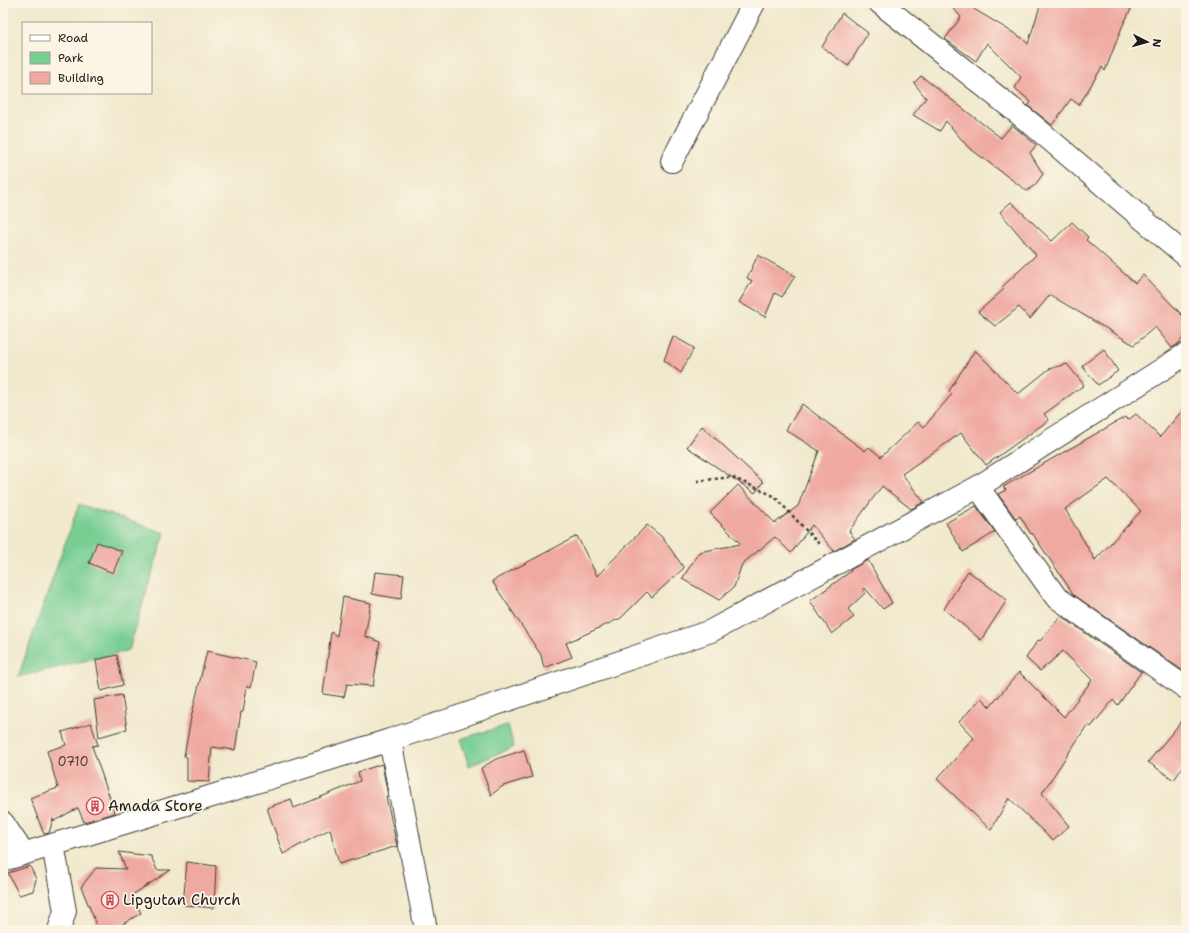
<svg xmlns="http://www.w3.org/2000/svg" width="1189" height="933" font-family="'Shantell Sans',sans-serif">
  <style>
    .green { fill: #77ce93; stroke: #4a7558 }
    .building { fill: #efa9a0; fill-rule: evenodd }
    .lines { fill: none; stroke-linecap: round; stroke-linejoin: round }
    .street-casing { stroke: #3c3b36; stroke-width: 24 }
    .secondary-casing { stroke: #3c3b36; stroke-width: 24 }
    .path { stroke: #3c3b36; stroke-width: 2.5; stroke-dasharray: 3 3; stroke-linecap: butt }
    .street { stroke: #fff; stroke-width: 22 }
    .secondary { stroke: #fff; stroke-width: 22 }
    .labels { text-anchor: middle; stroke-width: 3.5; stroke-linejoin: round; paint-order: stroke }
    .number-label { font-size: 13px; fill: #513f3d }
    .poi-label { font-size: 15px; fill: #1c1c1c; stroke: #fcf5e5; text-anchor: start }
  </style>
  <rect width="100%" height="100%" fill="#fcf5e5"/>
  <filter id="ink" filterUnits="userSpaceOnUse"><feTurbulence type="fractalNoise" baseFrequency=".025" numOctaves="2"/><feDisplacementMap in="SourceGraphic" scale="8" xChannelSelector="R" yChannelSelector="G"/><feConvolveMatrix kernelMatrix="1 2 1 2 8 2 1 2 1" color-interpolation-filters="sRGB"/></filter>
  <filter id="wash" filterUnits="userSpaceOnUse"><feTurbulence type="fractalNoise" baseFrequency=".012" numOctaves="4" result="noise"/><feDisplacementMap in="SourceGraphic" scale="16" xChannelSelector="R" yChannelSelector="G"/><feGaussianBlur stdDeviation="0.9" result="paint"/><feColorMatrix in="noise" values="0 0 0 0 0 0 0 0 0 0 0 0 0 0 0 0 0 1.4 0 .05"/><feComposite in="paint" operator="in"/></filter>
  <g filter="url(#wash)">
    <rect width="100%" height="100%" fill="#f0e9cc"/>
    <!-- green -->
    <path class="green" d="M 79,504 L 165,533 L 150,579 L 129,650 L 18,677 Z
      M 508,725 L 514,747 L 469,766 L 460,739 Z"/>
    <g id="blocks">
      <!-- building -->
      <path class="building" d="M 948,3 L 964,3 L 1022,38 L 1028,44 L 1041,3 L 1134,3 L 1122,27 L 1105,71 L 1102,67 L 1079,105 L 1071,99 L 1052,125 L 1028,106 L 1031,102 L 1015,88 L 1021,77 L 987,43 L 976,61 L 945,39 L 961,17 Z
        M 842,13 L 868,33 L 848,66 L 822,47 Z
        M 921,76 L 1001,138 L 1012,125 L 1036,145 L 1030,153 L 1043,174 L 1035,185 L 1027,191 L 968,147 L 946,121 L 940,131 L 913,115 L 926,98 L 914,83 Z
        M 1011,202 L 1052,241 L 1072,222 L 1088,237 L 1086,240 L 1135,283 L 1143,275 L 1186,319 L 1186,334 L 1178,344 L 1172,348 L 1155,327 L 1134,345 L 1050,295 L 1030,319 L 1019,307 L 995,326 L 978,312 L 1004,289 L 1002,287 L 1036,255 L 1000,212 Z
        M 758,255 L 795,276 L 782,297 L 775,293 L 765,317 L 739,302 L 752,281 L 747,278 Z
        M 673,336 L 694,348 L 681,373 L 664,360 Z
        M 1104,349 L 1118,371 L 1098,385 L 1082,366 Z
        M 975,350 L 1018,394 L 1049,369 L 1067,364 L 1084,385 L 1044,414 L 1049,420 L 986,465 L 961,433 L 902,474 L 924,502 L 911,509 L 882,486 L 849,531 L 855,539 L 834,551 L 812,525 L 791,553 L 775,537 L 742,564 L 734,587 L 719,600 L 682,579 L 699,552 L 741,544 L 710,513 L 738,485 L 775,523 L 798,506 L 819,451 L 786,430 L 802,404 L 865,451 L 869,447 L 881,457 L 918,422 L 924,427 L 952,394 L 949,391 Z
        M 1186,406 L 1186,673 L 1074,595 L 1032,533 L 1031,534 L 1020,516 L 1016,519 L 998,494 L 1006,490 L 1003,487 L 1125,417 L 1128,420 L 1136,414 L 1160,437 ZM 1108,479 L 1141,511 L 1095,560 L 1065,509 Z
        M 702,426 L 763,482 L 755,493 L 687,447 Z
        M 976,506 L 995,532 L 963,552 L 946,523 Z
        M 647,525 L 662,537 L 684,568 L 652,597 L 647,592 L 621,618 L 566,643 L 572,657 L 544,668 L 541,655 L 492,581 L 577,536 L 597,576 Z
        M 97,542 L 122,551 L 113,573 L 89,563 Z
        M 868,560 L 892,603 L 883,609 L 865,588 L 863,590 L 865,593 L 848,609 L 854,617 L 832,634 L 810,601 L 851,571 L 850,570 Z
        M 968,571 L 1007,600 L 981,640 L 944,609 Z
        M 375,572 L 404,575 L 401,599 L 372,594 Z
        M 343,597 L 371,603 L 365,636 L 380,642 L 373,686 L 347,684 L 344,697 L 323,694 L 331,632 L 337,636 Z
        M 1061,616 L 1141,672 L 1118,705 L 1113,700 L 1091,727 L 1088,724 L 1042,793 L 1069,826 L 1053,841 L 1009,798 L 991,830 L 937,779 L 974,738 L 959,722 L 981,698 L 990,707 L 1019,672 L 1064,717 L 1092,680 L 1063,651 L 1040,671 L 1026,658 L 1038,640 L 1040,641 Z
        M 207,651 L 256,662 L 251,687 L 247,686 L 243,712 L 241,712 L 235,750 L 212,747 L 209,782 L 187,781 L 187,757 L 184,756 L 191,718 Z
        M 117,655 L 123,685 L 101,691 L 96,660 Z
        M 122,695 L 127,729 L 99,737 L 94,700 Z
        M 1186,716 L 1186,762 L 1174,780 L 1148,762 Z
        M 91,723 L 98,745 L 92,746 L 115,813 L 84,822 L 78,808 L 54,821 L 53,819 L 49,833 L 44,834 L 30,798 L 58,788 L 47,751 L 66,745 L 62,732 Z
        M 524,750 L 532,777 L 503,786 L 491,795 L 481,768 L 496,759 Z
        M 382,764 L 388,796 L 386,796 L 397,846 L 339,864 L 330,829 L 283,854 L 267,808 L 291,799 L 294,808 L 360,781 L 358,772 Z
        M 119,852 L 151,856 L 157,870 L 171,870 L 132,895 L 141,913 L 113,930 L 98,928 L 81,887 L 96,868 L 126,869 Z
        M 187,862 L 216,866 L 214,908 L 183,905 Z
        M 30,866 L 36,879 L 33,891 L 19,895 L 8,873 Z"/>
    </g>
  </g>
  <g filter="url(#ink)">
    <use href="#blocks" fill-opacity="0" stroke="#3c3b36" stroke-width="1"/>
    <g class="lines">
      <defs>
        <path id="street" d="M 880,3 L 1034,126 L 1186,256
          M 672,161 L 754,3
          M 978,487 L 1056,597 L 1186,688
          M 390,740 L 426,930
          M 3,823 L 23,853
          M 53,845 L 65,911 L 59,930"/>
        <path id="secondary" d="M 3,860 L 209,797 L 390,740 L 711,631 L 978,487 L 1186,354"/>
      </defs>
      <!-- street casing -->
      <use href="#street" class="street-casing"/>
      <!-- secondary casing -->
      <use href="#secondary" class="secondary-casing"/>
      <!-- path -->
      <path class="path" d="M 697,481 L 732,477 L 774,496 L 819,544"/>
      <!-- street -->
      <use href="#street" class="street"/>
      <!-- secondary -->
      <use href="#secondary" class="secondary"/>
    </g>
  </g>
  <!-- icons -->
  <defs>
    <symbol id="building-ring" viewBox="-11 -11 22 22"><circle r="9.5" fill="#fcf5e5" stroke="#d1495b" stroke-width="1.5"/><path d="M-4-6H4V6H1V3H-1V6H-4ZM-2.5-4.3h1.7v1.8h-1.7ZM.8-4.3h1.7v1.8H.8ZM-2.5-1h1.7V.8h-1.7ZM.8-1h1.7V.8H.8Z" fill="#d1495b"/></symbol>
  </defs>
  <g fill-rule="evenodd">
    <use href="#building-ring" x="85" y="796" width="20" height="20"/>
    <use href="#building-ring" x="100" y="890" width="20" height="20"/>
  </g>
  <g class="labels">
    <!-- number labels -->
    <g class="number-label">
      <text x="73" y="766">0710</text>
    </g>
    <!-- poi labels -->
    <g class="poi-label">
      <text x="108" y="811">Amada Store</text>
      <text x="123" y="905">Lipgutan Church</text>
    </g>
  </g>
  <!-- margin -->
  <rect width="1189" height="933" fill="none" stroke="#fcf5e5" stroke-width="16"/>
  <!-- legend -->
  <rect x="22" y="22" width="130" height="72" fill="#fcf5e5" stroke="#a29e95"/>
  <rect x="30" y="35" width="20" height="6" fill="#ffffff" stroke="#a29e95"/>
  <text x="58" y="42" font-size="12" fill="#1c1c1c">Road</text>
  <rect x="30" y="52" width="20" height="12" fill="#77ce93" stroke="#a29e95"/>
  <text x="58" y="62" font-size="12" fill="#1c1c1c">Park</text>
  <rect x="30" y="72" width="20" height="12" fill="#efa9a0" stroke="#a29e95"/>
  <text x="58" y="82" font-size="12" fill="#1c1c1c">Building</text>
  <!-- north arrow -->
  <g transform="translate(1147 42) rotate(96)" stroke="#fcf5e5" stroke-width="3" paint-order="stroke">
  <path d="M0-3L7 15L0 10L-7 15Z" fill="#1c1c1c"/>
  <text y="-6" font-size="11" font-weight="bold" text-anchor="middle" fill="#1c1c1c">N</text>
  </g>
</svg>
